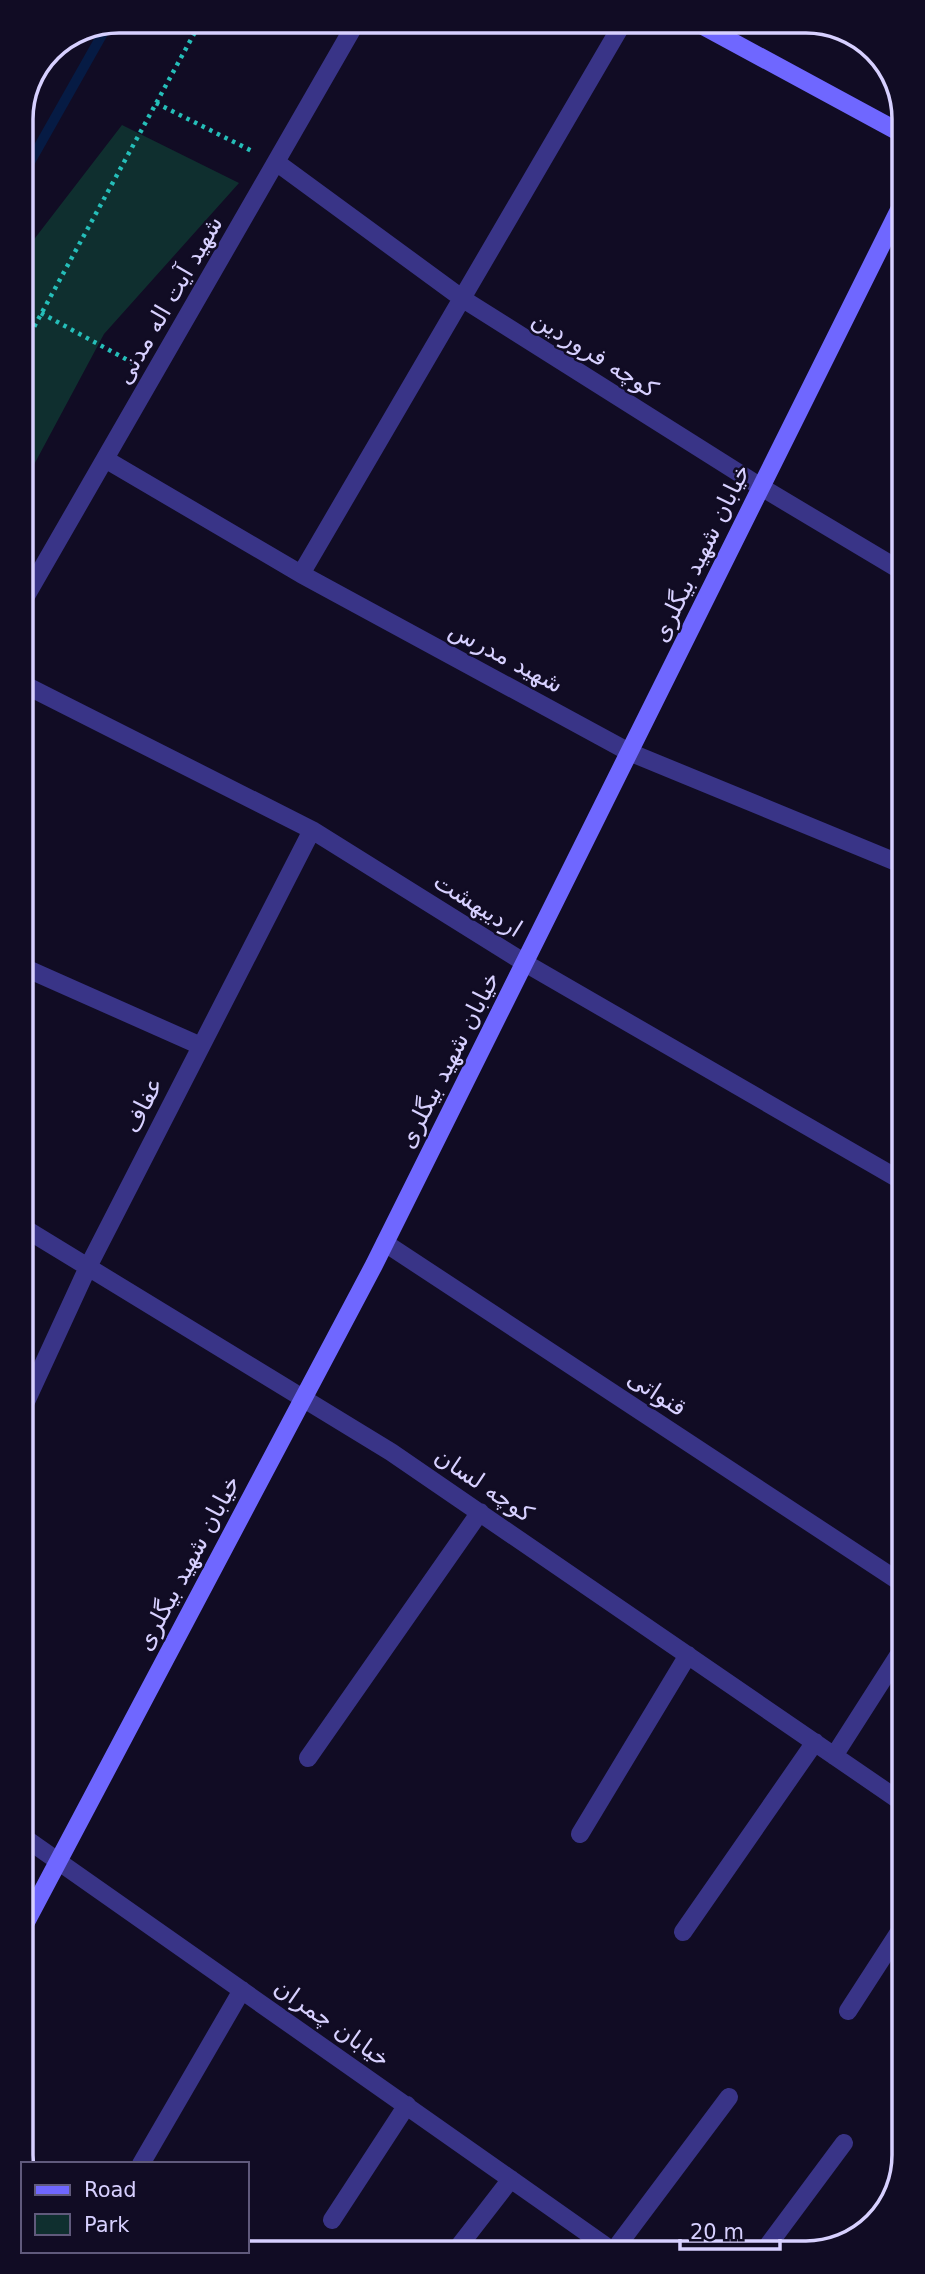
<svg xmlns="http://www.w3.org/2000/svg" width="925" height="2274" font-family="'DejaVu Sans',Cairo,sans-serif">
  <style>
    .park { fill: #0f2f2f }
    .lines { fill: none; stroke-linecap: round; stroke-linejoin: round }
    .stream { stroke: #061b44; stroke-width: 10 }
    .path { stroke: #25beb9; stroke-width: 4.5; stroke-dasharray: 3.5 5; stroke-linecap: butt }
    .street { stroke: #393487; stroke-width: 18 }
    .secondary { stroke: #6f67ff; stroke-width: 18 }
    .labels { text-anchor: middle; stroke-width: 5; stroke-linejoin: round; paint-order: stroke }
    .street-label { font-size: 24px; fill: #d7d0ff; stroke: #110c24 }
    .rim { fill: none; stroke: #d7d0ff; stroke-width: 3.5 }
  </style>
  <rect width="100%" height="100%" fill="#110c24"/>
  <!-- park -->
  <path class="park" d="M 122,125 L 239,183 L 104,334 L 22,487 L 22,255 Z"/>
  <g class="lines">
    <!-- stream -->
    <path class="stream" d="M 21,178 L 107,26"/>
    <!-- path -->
    <path class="path" d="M 156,103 L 252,151
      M 41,313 L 133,363
      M 22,349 L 201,21"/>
    <!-- street -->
    <path class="street" d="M 276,162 L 463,299 L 761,487 L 900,570
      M 105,459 L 301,574 L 629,752 L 901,864
      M 301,574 L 624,21
      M 22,603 L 357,21
      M 23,684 L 312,830 L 525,963 L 902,1181
      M 23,967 L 201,1046
      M 24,1228 L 391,1452 L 903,1803
      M 385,1243 L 903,1584
      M 24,1406 L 88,1267 L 312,830
      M 834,1756 L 903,1648
      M 308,1758 L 480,1512
      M 580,1834 L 688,1655
      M 25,1838 L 610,2249
      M 683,1932 L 815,1742
      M 848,2011 L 903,1926
      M 141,2164 L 242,1990
      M 332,2220 L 407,2105
      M 766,2248 L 844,2143
      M 615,2249 L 729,2097
      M 456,2250 L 511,2179"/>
    <!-- secondary -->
    <path class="secondary" d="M 694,21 L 899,132
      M 25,1924 L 374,1265 L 899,210"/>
  </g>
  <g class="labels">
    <!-- street labels -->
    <g class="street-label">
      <text transform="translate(169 300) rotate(-60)" y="8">شهید آیت اله مدنی</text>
      <text transform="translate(595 354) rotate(32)" y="8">کوچه فروردین</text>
      <text transform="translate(701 553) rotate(-64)" y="8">خیابان شهید بیگلری</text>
      <text transform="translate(506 657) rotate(28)" y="8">شهید مدرس</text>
      <text transform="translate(478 905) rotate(32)" y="8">اردیبهشت</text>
      <text transform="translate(449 1060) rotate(-63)" y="8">خیابان شهید بیگلری</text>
      <text transform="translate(143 1105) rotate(-63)" y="8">عفاف</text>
      <text transform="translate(657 1393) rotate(33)" y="8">قنواتی</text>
      <text transform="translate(484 1485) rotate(34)" y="8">کوچه لسان</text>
      <text transform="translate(188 1563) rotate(-62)" y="8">خیابان شهید بیگلری</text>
      <text transform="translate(332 2023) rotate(35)" y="8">خیابان چمران</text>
    </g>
  </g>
  <!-- crop -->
  <path d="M0 0H925V2274H0ZM119 33H806A86 86 0 0 1 892 119V2155A86 86 0 0 1 806 2241H119A86 86 0 0 1 33 2155V119A86 86 0 0 1 119 33Z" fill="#110c24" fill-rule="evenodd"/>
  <path class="rim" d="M119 33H806A86 86 0 0 1 892 119V2155A86 86 0 0 1 806 2241H119A86 86 0 0 1 33 2155V119A86 86 0 0 1 119 33Z"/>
  <!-- legend -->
  <rect x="21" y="2162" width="228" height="91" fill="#110c24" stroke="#605a7c" stroke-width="2"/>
  <rect x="35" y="2185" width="35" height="10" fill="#6f67ff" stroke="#605a7c" stroke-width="2"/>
  <text x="84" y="2197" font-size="21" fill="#d7d0ff">Road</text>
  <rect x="35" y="2214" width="35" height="21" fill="#0f2f2f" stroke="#605a7c" stroke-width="2"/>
  <text x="84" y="2232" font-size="21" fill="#d7d0ff">Park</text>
  <!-- scale -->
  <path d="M680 2239v10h100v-10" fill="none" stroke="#d7d0ff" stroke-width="3.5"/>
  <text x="690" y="2239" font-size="21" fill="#d7d0ff" stroke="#110c24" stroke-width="5" paint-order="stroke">20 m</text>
</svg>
